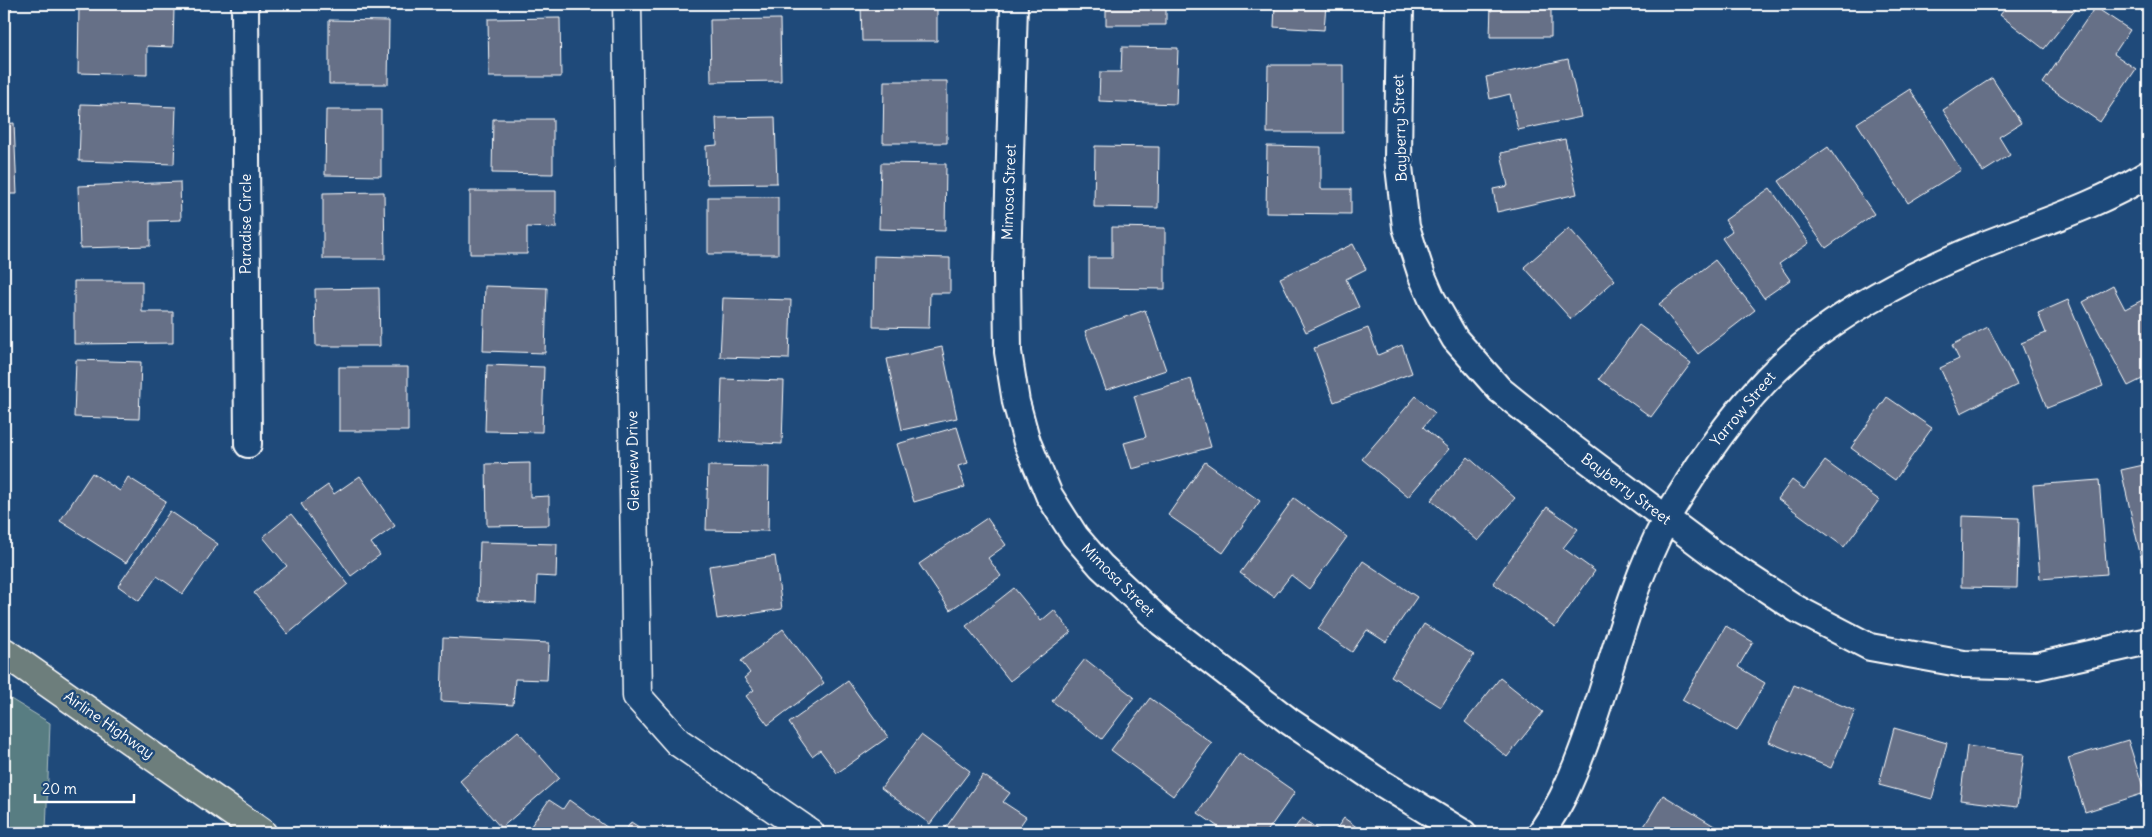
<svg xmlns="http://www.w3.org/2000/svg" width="2152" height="837" font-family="Delius,sans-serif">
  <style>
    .grass { fill: #587d82; stroke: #acbec0 }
    .building { fill: #666f87; stroke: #fff }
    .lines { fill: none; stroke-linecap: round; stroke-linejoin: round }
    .street-casing { stroke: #fff; stroke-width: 30 }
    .secondary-casing { stroke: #fff; stroke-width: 31 }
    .primary-casing { stroke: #fff; stroke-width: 31 }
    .street { stroke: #1f4a7a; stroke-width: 26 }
    .secondary { stroke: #1f4a7a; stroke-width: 28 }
    .primary { stroke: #6d7e7c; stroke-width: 28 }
    .labels { text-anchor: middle; stroke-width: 5; stroke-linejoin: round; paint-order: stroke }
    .street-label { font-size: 15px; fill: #fff; stroke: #1f4a7a }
  </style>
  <rect width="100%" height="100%" fill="#1f4a7a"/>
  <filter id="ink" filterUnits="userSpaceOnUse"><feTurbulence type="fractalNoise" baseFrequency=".02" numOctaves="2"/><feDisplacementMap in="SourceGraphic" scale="10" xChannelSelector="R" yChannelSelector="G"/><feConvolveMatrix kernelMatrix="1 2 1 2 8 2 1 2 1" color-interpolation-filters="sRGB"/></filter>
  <g filter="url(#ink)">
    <!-- grass -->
    <path class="grass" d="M 4,695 L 50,723 L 46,833 L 4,833 Z"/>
    <!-- building -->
    <path class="building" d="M 4,4 L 10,4 L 12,10 L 4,12 Z
      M 861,4 L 937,4 L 937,41 L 862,41 Z
      M 1106,4 L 1166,4 L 1166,25 L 1106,25 Z
      M 1275,4 L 1326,4 L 1324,30 L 1274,27 Z
      M 1491,4 L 1551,4 L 1551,37 L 1490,37 Z
      M 2009,4 L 2080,4 L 2044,49 L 2000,15 Z
      M 79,6 L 174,8 L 173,47 L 147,46 L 147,75 L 78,73 Z
      M 2095,7 L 2130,30 L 2114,54 L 2136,69 L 2100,122 L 2043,83 Z
      M 560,18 L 561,77 L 489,77 L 488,19 Z
      M 780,19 L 781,81 L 711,82 L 710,20 Z
      M 329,20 L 389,21 L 388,84 L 329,84 Z
      M 1122,47 L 1178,48 L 1176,104 L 1099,101 L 1100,72 L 1121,72 Z
      M 1568,59 L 1581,117 L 1518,130 L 1510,94 L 1490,99 L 1486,77 Z
      M 1268,65 L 1343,65 L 1343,133 L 1267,133 Z
      M 1992,78 L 2021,123 L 1999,137 L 2010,155 L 1983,172 L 1943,110 Z
      M 884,81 L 947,81 L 947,143 L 883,143 Z
      M 1910,89 L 1961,170 L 1908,203 L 1857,123 Z
      M 81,104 L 176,107 L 174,164 L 79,161 Z
      M 326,110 L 381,110 L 381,176 L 325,175 Z
      M 775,117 L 777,183 L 707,184 L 706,146 L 717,145 L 716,118 Z
      M 493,119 L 553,119 L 553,174 L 492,173 Z
      M 14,123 L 17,194 L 4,194 L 4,124 Z
      M 1565,139 L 1577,194 L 1497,212 L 1493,189 L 1508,186 L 1501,153 Z
      M 1095,146 L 1159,147 L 1158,208 L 1094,207 Z
      M 1267,146 L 1321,147 L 1321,189 L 1351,189 L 1351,214 L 1266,213 Z
      M 1828,147 L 1874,214 L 1826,248 L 1779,181 Z
      M 881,163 L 946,164 L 945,231 L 879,229 Z
      M 180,182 L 181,220 L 150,221 L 150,246 L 80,248 L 78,186 Z
      M 1770,188 L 1809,243 L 1779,264 L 1790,280 L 1764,298 L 1722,238 L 1732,231 L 1725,220 Z
      M 470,191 L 556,191 L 556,228 L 527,227 L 527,254 L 470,254 Z
      M 384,192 L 385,259 L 323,259 L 323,193 Z
      M 708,197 L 778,197 L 778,254 L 708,254 Z
      M 1112,227 L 1165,228 L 1165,289 L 1089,288 L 1089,258 L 1112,258 Z
      M 1569,228 L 1615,280 L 1571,319 L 1524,267 Z
      M 1353,244 L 1366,269 L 1346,279 L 1359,307 L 1306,332 L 1280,278 Z
      M 874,256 L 950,258 L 950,293 L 930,293 L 929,328 L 873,327 Z
      M 1715,260 L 1755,310 L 1698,354 L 1659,304 Z
      M 74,281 L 142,281 L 142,312 L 173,312 L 173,343 L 74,344 Z
      M 485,286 L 547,288 L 545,353 L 483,351 Z
      M 2113,286 L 2125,309 L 2148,297 L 2148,376 L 2128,386 L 2083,302 Z
      M 379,288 L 380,346 L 316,346 L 315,289 Z
      M 723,298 L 791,300 L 789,359 L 720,357 Z
      M 2068,300 L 2103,386 L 2047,408 L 2021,343 L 2046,333 L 2038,313 Z
      M 1145,310 L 1166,370 L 1106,390 L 1085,331 Z
      M 1639,325 L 1691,363 L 1651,417 L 1599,379 Z
      M 1988,327 L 2017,385 L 1961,413 L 1940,368 L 1959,359 L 1952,345 Z
      M 1368,328 L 1378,355 L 1402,345 L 1412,373 L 1334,402 L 1314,348 Z
      M 942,347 L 957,418 L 902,430 L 887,359 Z
      M 76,360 L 141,362 L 139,419 L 74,417 Z
      M 487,365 L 544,367 L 542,432 L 485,431 Z
      M 339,367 L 408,367 L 408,431 L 339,431 Z
      M 722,379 L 784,381 L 782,444 L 720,441 Z
      M 1191,379 L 1211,447 L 1132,469 L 1124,443 L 1146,437 L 1134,396 Z
      M 1416,396 L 1435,413 L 1423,427 L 1449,449 L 1408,497 L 1362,459 Z
      M 1887,397 L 1932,428 L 1895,480 L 1851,448 Z
      M 957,427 L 968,463 L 958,466 L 965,487 L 914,502 L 897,444 Z
      M 1468,457 L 1515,498 L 1478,541 L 1431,500 Z
      M 1825,461 L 1879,500 L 1844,547 L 1778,499 L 1792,480 L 1804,489 Z
      M 1205,462 L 1260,501 L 1223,553 L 1168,515 Z
      M 530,463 L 530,497 L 549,496 L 549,525 L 487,526 L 486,464 Z
      M 2148,464 L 2148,561 L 2142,562 L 2121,470 Z
      M 708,466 L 769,467 L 768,531 L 706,530 Z
      M 92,473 L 120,491 L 128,477 L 166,501 L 126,563 L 60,521 Z
      M 360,476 L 395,526 L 371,543 L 380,555 L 351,576 L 301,504 L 328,485 L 334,494 Z
      M 2099,480 L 2107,574 L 2040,579 L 2033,485 Z
      M 1294,498 L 1347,537 L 1309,589 L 1291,575 L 1274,597 L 1240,573 Z
      M 1547,507 L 1578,529 L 1563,548 L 1595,571 L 1555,627 L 1493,583 Z
      M 170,511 L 218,544 L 183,594 L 157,576 L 139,601 L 118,586 Z
      M 291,514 L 348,584 L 288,634 L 254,593 L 287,566 L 263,537 Z
      M 1962,516 L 2019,518 L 2017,588 L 1961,587 Z
      M 987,518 L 1006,545 L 988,558 L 1001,576 L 950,610 L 919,564 Z
      M 480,542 L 557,544 L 556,577 L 537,576 L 536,603 L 478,601 Z
      M 775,556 L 782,609 L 717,619 L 709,566 Z
      M 1363,561 L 1417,597 L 1386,642 L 1367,630 L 1352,652 L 1318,629 Z
      M 1014,588 L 1041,621 L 1054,610 L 1071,632 L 1010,681 L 966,626 Z
      M 1424,624 L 1474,655 L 1441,707 L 1391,676 Z
      M 1726,626 L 1753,642 L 1738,667 L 1765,683 L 1737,731 L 1682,700 Z
      M 783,629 L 824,683 L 768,725 L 746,696 L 754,690 L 744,678 L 750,673 L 741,661 Z
      M 443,638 L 549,643 L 547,680 L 515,679 L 513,705 L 441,701 Z
      M 1085,659 L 1134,697 L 1102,739 L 1052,701 Z
      M 1500,678 L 1543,712 L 1507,757 L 1465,722 Z
      M 848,681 L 888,737 L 837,773 L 820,750 L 812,756 L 789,723 Z
      M 1794,685 L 1855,711 L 1831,768 L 1769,742 Z
      M 1150,698 L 1212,743 L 1173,796 L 1111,750 Z
      M 1894,728 L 1947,743 L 1932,799 L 1879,785 Z
      M 518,731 L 559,778 L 501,828 L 460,781 Z
      M 921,735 L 970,771 L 930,824 L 881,788 Z
      M 2128,740 L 2145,793 L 2085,812 L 2068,758 Z
      M 1967,746 L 2024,754 L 2017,807 L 1960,800 Z
      M 1239,753 L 1295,792 L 1266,833 L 1227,833 L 1198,813 Z
      M 983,775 L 1010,793 L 1003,802 L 1026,817 L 1015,833 L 942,833 Z
      M 1663,795 L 1716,827 L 1713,833 L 1640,833 Z
      M 549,800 L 563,809 L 569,800 L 608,828 L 605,833 L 526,833 Z
      M 1302,818 L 1323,833 L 1291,833 Z
      M 1344,818 L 1365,833 L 1333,833 Z
      M 631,822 L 648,833 L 624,833 Z
      M 664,827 L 675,833 L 660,833 Z"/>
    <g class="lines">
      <defs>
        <path id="street" d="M 245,4 L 248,444
          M 1014,4 L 1007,269 L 1008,352 L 1016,402 L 1027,442 L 1049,495 L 1075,536 L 1101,566 L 1162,623 L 1289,721 L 1375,779 L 1463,833
          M 1400,4 L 1398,158 L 1406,227 L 1422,276 L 1432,299 L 1455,339 L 1500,390 L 1571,447 L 1712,553 L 1797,609 L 1870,647 L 1964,664 L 2037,666 L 2148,641
          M 1541,833 C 1549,820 1559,806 1565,792 C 1606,704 1620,606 1666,520 C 1672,507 1681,495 1688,483 C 1723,427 1765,373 1819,333 C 1864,300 1917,273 1969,251 C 2029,226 2092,209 2148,174"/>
        <path id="secondary" d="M 627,4 L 637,696 L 678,742 L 810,833"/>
        <path id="primary" d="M 4,652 L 262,833"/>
      </defs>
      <!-- street casing -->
      <use href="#street" class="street-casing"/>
      <!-- secondary casing -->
      <use href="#secondary" class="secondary-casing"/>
      <!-- primary casing -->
      <use href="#primary" class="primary-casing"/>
      <!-- street -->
      <use href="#street" class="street"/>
      <!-- secondary -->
      <use href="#secondary" class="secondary"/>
      <!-- primary -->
      <use href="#primary" class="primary"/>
    </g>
  </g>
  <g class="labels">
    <!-- street labels -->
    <g class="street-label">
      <text transform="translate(1400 128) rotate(-92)" y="5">Bayberry Street</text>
      <text transform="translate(1009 192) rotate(-88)" y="5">Mimosa Street</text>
      <text transform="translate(246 224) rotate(-90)" y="5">Paradise Circle</text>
      <text transform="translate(1743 409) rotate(-50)" y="5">Yarrow Street</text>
      <text transform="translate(633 461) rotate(-91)" y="5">Glenview Drive</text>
      <text transform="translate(1626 489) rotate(37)" y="5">Bayberry Street</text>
      <text transform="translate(1118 580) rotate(45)" y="5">Mimosa Street</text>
      <text transform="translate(109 725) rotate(35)" y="5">Airline Highway</text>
    </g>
  </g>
  <!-- margin -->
  <rect width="2152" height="837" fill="none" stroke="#1f4a7a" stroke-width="20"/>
  <rect x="10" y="10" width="2132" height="817" fill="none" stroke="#fff" stroke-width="2" filter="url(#ink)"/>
  <!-- scale -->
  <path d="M35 794v8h99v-8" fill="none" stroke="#ffffff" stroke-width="2.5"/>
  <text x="42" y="794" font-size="15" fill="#ffffff" stroke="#1f4a7a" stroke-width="4" paint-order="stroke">20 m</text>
</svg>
